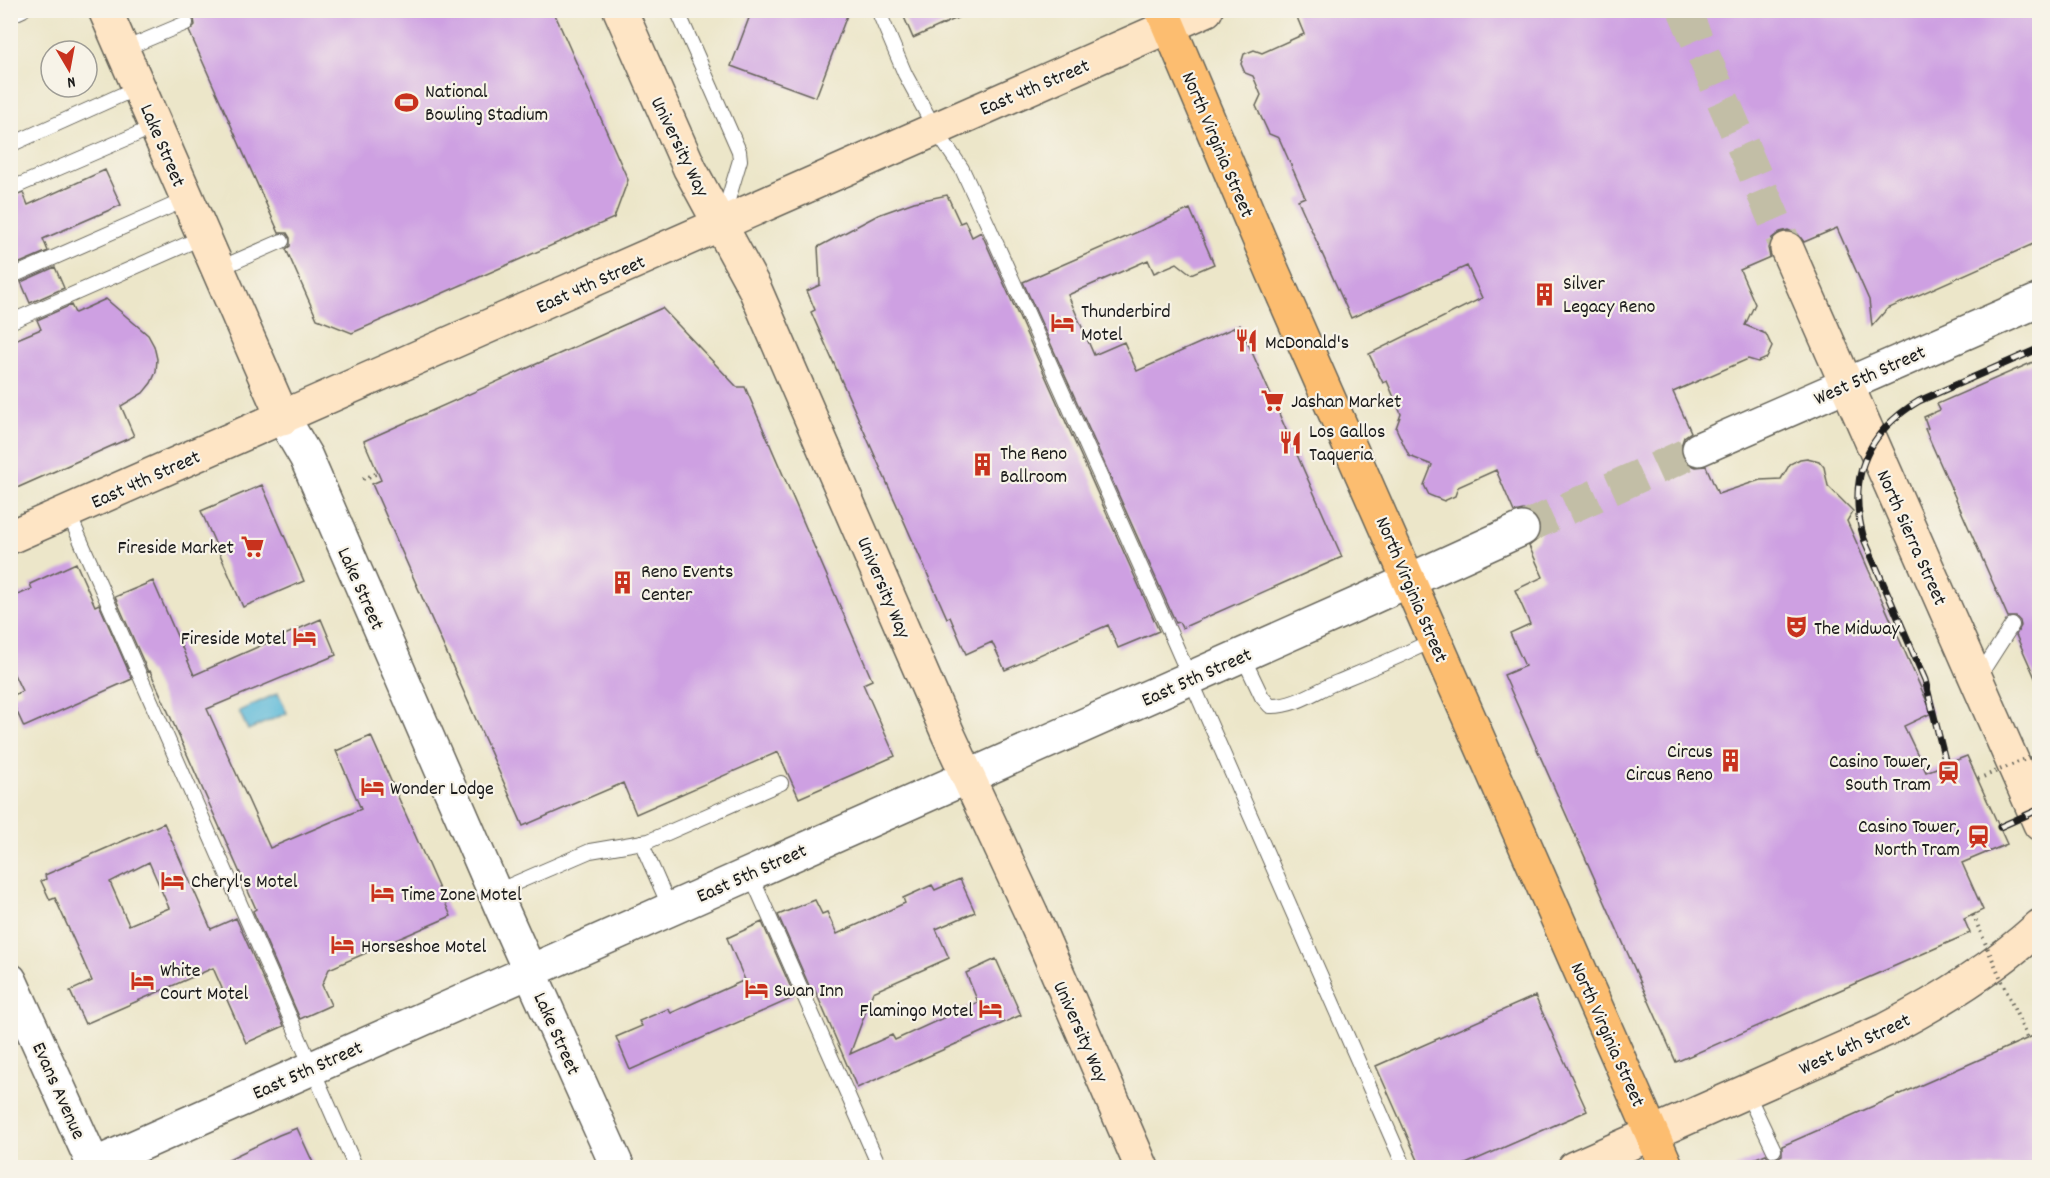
<svg xmlns="http://www.w3.org/2000/svg" width="2050" height="1178" font-family="Dekko,sans-serif">
  <style>
    .water { fill: #59b8d8; stroke: #3a6a7a; stroke-width: 1.5 }
    .building { fill: #cea0e2; fill-rule: evenodd }
    .lines { fill: none; stroke-linecap: round; stroke-linejoin: round }
    .tertiary-tunnel { stroke: #c2bea6; stroke-width: 33; stroke-dasharray: 33 16; stroke-linecap: butt }
    .secondary-tunnel { stroke: #c2bea6; stroke-width: 33; stroke-dasharray: 33 16; stroke-linecap: butt }
    .service-casing { stroke: #656359; stroke-width: 16 }
    .tertiary-casing { stroke: #656359; stroke-width: 36 }
    .secondary-casing { stroke: #656359; stroke-width: 36 }
    .primary-casing { stroke: #656359; stroke-width: 36 }
    .path { stroke: #656359; stroke-width: 4; stroke-dasharray: 1.5 4.5; stroke-linecap: butt }
    .service { stroke: #fff; stroke-width: 14 }
    .tertiary { stroke: #fff; stroke-width: 33 }
    .secondary { stroke: #fee5c5; stroke-width: 33 }
    .primary { stroke: #fcbd6f; stroke-width: 33 }
    .rail-casing { stroke: #1c1c1c; stroke-width: 7 }
    .rail { stroke: #f7f3e8; stroke-width: 4.5; stroke-dasharray: 14; stroke-linecap: butt }
    .path-bridge { stroke: #656359; stroke-width: 4; stroke-dasharray: 1.5 4.5; stroke-linecap: butt }
    .labels { text-anchor: middle; stroke-width: 4.5; stroke-linejoin: round; paint-order: stroke }
    .street-label { font-size: 20px; fill: #1c1c1c; stroke: #f7f3e8 }
    .poi-label { font-size: 20px; fill: #1c1c1c; stroke: #f7f3e8; text-anchor: start }
  </style>
  <rect width="100%" height="100%" fill="#f7f3e8"/>
  <filter id="ink" filterUnits="userSpaceOnUse"><feTurbulence type="fractalNoise" baseFrequency=".0167" numOctaves="2"/><feDisplacementMap in="SourceGraphic" scale="12" xChannelSelector="R" yChannelSelector="G"/><feConvolveMatrix kernelMatrix="1 2 1 2 8 2 1 2 1" color-interpolation-filters="sRGB"/></filter>
  <filter id="wash" filterUnits="userSpaceOnUse"><feTurbulence type="fractalNoise" baseFrequency=".008" numOctaves="4" result="noise"/><feDisplacementMap in="SourceGraphic" scale="24" xChannelSelector="R" yChannelSelector="G"/><feGaussianBlur stdDeviation="1.35" result="paint"/><feColorMatrix in="noise" values="0 0 0 0 0 0 0 0 0 0 0 0 0 0 0 0 0 1.4 0 .05"/><feComposite in="paint" operator="in"/></filter>
  <g filter="url(#wash)">
    <rect width="100%" height="100%" fill="#ece6c9"/>
    <!-- water -->
    <path class="water" d="M 278,693 L 287,713 L 248,730 L 239,711 Z"/>
    <g id="blocks">
      <!-- building -->
      <path class="building" d="M 180,10 L 553,10 L 628,180 L 614,218 L 352,333 L 317,319 L 286,249 L 290,246 L 290,238 L 287,233 L 279,233 L 189,31 L 195,25 L 194,19 L 188,14 L 182,15 Z
        M 752,10 L 849,10 L 816,97 L 731,66 Z
        M 901,10 L 975,10 L 913,38 Z
        M 1294,10 L 2040,10 L 2040,241 L 1887,309 L 1872,326 L 1869,300 L 1837,228 L 1804,242 L 1798,234 L 1788,230 L 1780,232 L 1772,238 L 1768,248 L 1770,257 L 1740,270 L 1755,304 L 1745,325 L 1766,334 L 1772,347 L 1767,358 L 1758,362 L 1748,359 L 1673,392 L 1691,432 L 1684,437 L 1681,446 L 1682,457 L 1688,464 L 1696,467 L 1706,466 L 1718,494 L 1760,480 L 1781,479 L 1790,464 L 1800,459 L 1807,458 L 1819,461 L 1824,467 L 1828,486 L 1853,511 L 1847,521 L 1932,713 L 1904,726 L 1926,772 L 1967,756 L 2007,844 L 1962,863 L 1983,910 L 1964,919 L 1970,933 L 1676,1062 L 1504,675 L 1525,666 L 1510,633 L 1530,624 L 1515,590 L 1543,577 L 1529,546 L 1538,539 L 1541,530 L 1539,522 L 1532,513 L 1523,510 L 1514,512 L 1496,470 L 1458,487 L 1455,496 L 1444,501 L 1429,495 L 1424,485 L 1432,465 L 1409,456 L 1396,428 L 1401,414 L 1387,381 L 1383,383 L 1369,354 L 1482,298 L 1467,266 L 1351,318 L 1298,200 L 1305,197 L 1279,138 L 1269,134 L 1256,106 L 1261,95 L 1253,76 L 1245,73 L 1241,64 L 1244,54 L 1254,50 L 1262,53 L 1304,34 Z
        M 105,170 L 121,205 L 43,239 L 48,251 L 13,266 L 10,259 L 10,198 L 23,193 L 28,205 Z
        M 947,195 L 960,223 L 965,221 L 972,237 L 981,232 L 1159,631 L 1118,648 L 1108,625 L 1005,670 L 992,642 L 966,654 L 950,617 L 947,618 L 811,312 L 815,310 L 807,291 L 820,285 L 818,247 L 878,215 L 914,202 Z
        M 1190,209 L 1214,264 L 1191,274 L 1177,263 L 1154,273 L 1148,260 L 1068,295 L 1094,355 L 1124,342 L 1137,371 L 1240,325 L 1342,557 L 1182,628 L 1179,622 L 1176,623 L 1023,282 Z
        M 55,267 L 64,288 L 30,303 L 21,282 Z
        M 106,299 L 148,335 L 154,346 L 157,359 L 156,372 L 151,383 L 143,393 L 121,406 L 134,436 L 10,491 L 10,342 L 41,329 L 37,320 L 71,305 L 75,313 Z
        M 662,308 L 737,387 L 745,387 L 872,680 L 863,684 L 895,756 L 799,798 L 778,752 L 636,814 L 623,783 L 523,826 L 372,484 L 381,480 L 364,441 Z
        M 2040,359 L 2040,689 L 2016,635 L 2021,626 L 2020,621 L 2016,617 L 2008,617 L 1925,429 L 1928,428 L 1924,417 L 1940,410 L 1937,404 Z
        M 262,485 L 304,581 L 243,607 L 201,511 Z
        M 76,563 L 95,606 L 99,604 L 132,679 L 24,727 L 10,697 L 22,691 L 10,666 L 10,598 L 32,589 L 30,584 Z
        M 153,581 L 194,675 L 321,619 L 336,655 L 207,709 L 270,848 L 361,809 L 336,751 L 371,736 L 451,916 L 329,969 L 322,985 L 331,1005 L 300,1019 L 253,911 L 256,909 L 150,671 L 148,672 L 115,597 Z
        M 164,823 L 211,929 L 236,918 L 284,1026 L 246,1043 L 213,968 L 85,1024 L 70,991 L 92,981 L 55,898 L 50,900 L 41,881 L 46,879 L 45,875 ZM 149,862 L 169,908 L 129,925 L 110,882 Z
        M 960,879 L 975,912 L 936,929 L 949,958 L 873,992 L 850,1054 L 892,1035 L 895,1040 L 978,1002 L 966,973 L 996,959 L 1021,1015 L 857,1088 L 814,988 L 811,990 L 778,915 L 815,900 L 822,914 L 827,912 L 837,934 L 905,903 L 903,898 L 932,885 L 935,890 Z
        M 762,922 L 795,997 L 630,1070 L 616,1037 L 642,1026 L 639,1021 L 668,1009 L 671,1013 L 745,980 L 727,938 Z
        M 1535,996 L 1587,1111 L 1459,1167 L 1421,1167 L 1376,1066 Z
        M 2040,1033 L 2040,1167 L 1734,1167 L 1766,1154 L 1769,1158 L 1777,1158 L 1782,1155 L 1782,1146 Z
        M 297,1128 L 315,1167 L 212,1167 L 279,1135 Z"/>
    </g>
  </g>
  <g filter="url(#ink)">
    <use href="#blocks" fill-opacity="0" stroke="#656359" stroke-width="1.5"/>
    <g class="lines">
      <!-- tertiary-tunnel -->
      <path class="tertiary-tunnel" d="M 1522,529 L 1699,449"/>
      <!-- secondary-tunnel -->
      <path class="secondary-tunnel" d="M 1684,10 L 1787,249"/>
      <defs>
        <path id="service" d="M 677,10 L 739,151 L 740,160 L 722,220
          M 878,10 L 905,74 L 935,129 L 962,169 L 988,225 L 1172,637 L 1405,1168
          M 10,16 L 23,10
          M 122,50 L 186,23
          M 10,145 L 139,87
          M 10,189 L 156,126
          M 218,269 L 282,241
          M 10,277 L 187,199
          M 10,322 L 203,237
          M 68,512 L 356,1168
          M 1242,655 L 1262,697 L 1270,706 C 1294,707 1314,692 1335,683 C 1369,669 1402,656 1435,639
          M 1978,678 L 2012,625
          M 641,842 L 670,908
          M 750,873 L 880,1168
          M 495,892 L 590,851 L 649,841 L 781,783
          M 1746,1091 L 1774,1150"/>
        <path id="tertiary" d="M 283,418 L 306,457 L 501,907 L 618,1168
          M 1699,449 L 2040,300
          M 10,980 L 95,1168
          M 94,1165 L 1364,601 L 1522,529"/>
        <path id="secondary" d="M 105,10 L 283,418
          M 620,10 L 690,169 L 754,287 L 949,736 L 1038,928 L 1142,1168
          M 1787,249 L 2040,824
          M 10,537 L 1206,10
          M 1574,1168 L 1885,1030 C 1941,1001 1993,969 2040,926"/>
        <path id="primary" d="M 1162,10 L 1273,272 L 1667,1168"/>
      </defs>
      <!-- service casing -->
      <use href="#service" class="service-casing"/>
      <!-- tertiary casing -->
      <use href="#tertiary" class="tertiary-casing"/>
      <!-- secondary casing -->
      <use href="#secondary" class="secondary-casing"/>
      <!-- primary casing -->
      <use href="#primary" class="primary-casing"/>
      <!-- path -->
      <path class="path" d="M 363,479 L 378,473"/>
      <!-- service -->
      <use href="#service" class="service"/>
      <!-- tertiary -->
      <use href="#tertiary" class="tertiary"/>
      <!-- secondary -->
      <use href="#secondary" class="secondary"/>
      <!-- primary -->
      <use href="#primary" class="primary"/>
      <defs>
        <path id="rail" d="M 1946,764 L 1925,680 L 1864,539 C 1847,480 1865,433 1919,401 L 2040,348
          M 2000,827 L 2040,809"/>
      </defs>
      <!-- rail casing -->
      <use href="#rail" class="rail-casing"/>
      <!-- rail -->
      <use href="#rail" class="rail"/>
      <!-- path-bridge -->
      <path class="path-bridge" d="M 1978,779 L 2040,753
        M 1973,915 L 2027,1038"/>
    </g>
  </g>
  <!-- icons -->
  <defs>
    <symbol id="stadium-bare" viewBox="-9 -9 18 18"><path d="M0-5a6.5 5 0 1 0 0 10a6.5 5 0 1 0 0-10ZM-3.5-1.8h7v3.6h-7Z" fill="#c8321e" stroke="#f7f3e8" stroke-width="2.5" paint-order="stroke"/></symbol>
    <symbol id="building-bare" viewBox="-9 -9 18 18"><path d="M-4-6H4V6H1V3H-1V6H-4ZM-2.5-4.3h1.7v1.8h-1.7ZM.8-4.3h1.7v1.8H.8ZM-2.5-1h1.7V.8h-1.7ZM.8-1h1.7V.8H.8Z" fill="#c8321e" stroke="#f7f3e8" stroke-width="2.5" paint-order="stroke"/></symbol>
    <symbol id="hotel-bare" viewBox="-9 -9 18 18"><path d="M-6-4.5h1.5V1H6V5H4.5V3h-9V5H-6ZM-4 0a1.8 1.8 0 1 1 3.6 0ZM.5 0V-2.5h3Q6-2.5 6 0Z" fill="#c8321e" stroke="#f7f3e8" stroke-width="2.5" paint-order="stroke"/></symbol>
    <symbol id="restaurant-bare" viewBox="-9 -9 18 18"><path d="M-5-6h1v4h1v-4h1v4h1v-4h1v5L-1.5 .5V6h-2V.5L-5-1ZM5-6V6H3V1.5H1.5Q1.5-4 5-6Z" fill="#c8321e" stroke="#f7f3e8" stroke-width="2.5" paint-order="stroke"/></symbol>
    <symbol id="supermarket-bare" viewBox="-9 -9 18 18"><path d="M-6-5.5h2.5l.6 2H6L4.5 2H-2.5L-4.4-4H-6ZM-1.5 3.2a1.3 1.3 0 1 0 .1 0ZM3 3.2a1.3 1.3 0 1 0 .1 0Z" fill="#c8321e" stroke="#f7f3e8" stroke-width="2.5" paint-order="stroke"/></symbol>
    <symbol id="theatre-bare" viewBox="-9 -9 18 18"><path d="M-5-5.5Q0-4 5-5.5V0Q5 5 0 6Q-5 5-5 0ZM-3.3-2.5H-1v1.5H-3.3ZM1-2.5H3.3v1.5H1ZM-2.8 1Q0 5.5 2.8 1Z" fill="#c8321e" stroke="#f7f3e8" stroke-width="2.5" paint-order="stroke"/></symbol>
    <symbol id="station-bare" viewBox="-9 -9 18 18"><path d="M-3-6H3Q5-6 5-4V2Q5 4 3 4L4.5 6H3L1.5 4h-3L-3 6H-4.5L-3 4Q-5 4-5 2V-4Q-5-6-3-6ZM-3.5-4v3h7v-3ZM-3.5 1v1.5H-2V1ZM2 1v1.5H3.5V1Z" fill="#c8321e" stroke="#f7f3e8" stroke-width="2.5" paint-order="stroke"/></symbol>
  </defs>
  <g fill-rule="evenodd">
    <use href="#stadium-bare" x="390" y="86" width="33" height="33"/>
    <use href="#building-bare" x="1528" y="278" width="33" height="33"/>
    <use href="#hotel-bare" x="1046" y="306" width="33" height="33"/>
    <use href="#restaurant-bare" x="1230" y="324" width="33" height="33"/>
    <use href="#supermarket-bare" x="1256" y="384" width="33" height="33"/>
    <use href="#restaurant-bare" x="1274" y="426" width="33" height="33"/>
    <use href="#building-bare" x="966" y="448" width="33" height="33"/>
    <use href="#supermarket-bare" x="236" y="530" width="33" height="33"/>
    <use href="#building-bare" x="606" y="566" width="33" height="33"/>
    <use href="#theatre-bare" x="1780" y="610" width="33" height="33"/>
    <use href="#hotel-bare" x="288" y="620" width="33" height="33"/>
    <use href="#building-bare" x="1714" y="744" width="33" height="33"/>
    <use href="#station-bare" x="1932" y="756" width="33" height="33"/>
    <use href="#hotel-bare" x="356" y="770" width="33" height="33"/>
    <use href="#station-bare" x="1962" y="820" width="33" height="33"/>
    <use href="#hotel-bare" x="156" y="864" width="33" height="33"/>
    <use href="#hotel-bare" x="366" y="876" width="33" height="33"/>
    <use href="#hotel-bare" x="326" y="928" width="33" height="33"/>
    <use href="#hotel-bare" x="126" y="964" width="33" height="33"/>
    <use href="#hotel-bare" x="740" y="972" width="33" height="33"/>
    <use href="#hotel-bare" x="974" y="992" width="33" height="33"/>
  </g>
  <g class="labels">
    <!-- street labels -->
    <g class="street-label">
      <text transform="translate(1034 86) rotate(-23)" y="7">East 4th Street</text>
      <text transform="translate(1219 144) rotate(67)" y="7">North Virginia Street</text>
      <text transform="translate(164 145) rotate(67)" y="7">Lake Street</text>
      <text transform="translate(681 146) rotate(64)" y="7">University Way</text>
      <text transform="translate(590 283) rotate(-24)" y="7">East 4th Street</text>
      <text transform="translate(1869 374) rotate(-24)" y="7">West 5th Street</text>
      <text transform="translate(145 478) rotate(-24)" y="7">East 4th Street</text>
      <text transform="translate(1913 537) rotate(66)" y="7">North Sierra Street</text>
      <text transform="translate(885 587) rotate(67)" y="7">University Way</text>
      <text transform="translate(362 588) rotate(66)" y="7">Lake Street</text>
      <text transform="translate(1413 589) rotate(67)" y="7">North Virginia Street</text>
      <text transform="translate(1196 676) rotate(-24)" y="7">East 5th Street</text>
      <text transform="translate(751 872) rotate(-24)" y="7">East 5th Street</text>
      <text transform="translate(1082 1031) rotate(66)" y="7">University Way</text>
      <text transform="translate(558 1033) rotate(66)" y="7">Lake Street</text>
      <text transform="translate(1609 1034) rotate(66)" y="7">North Virginia Street</text>
      <text transform="translate(1854 1043) rotate(-25)" y="7">West 6th Street</text>
      <text transform="translate(307 1069) rotate(-24)" y="7">East 5th Street</text>
      <text transform="translate(60 1090) rotate(66)" y="7">Evans Avenue</text>
    </g>
    <!-- poi labels -->
    <g class="poi-label">
      <text x="425" y="97">National<tspan x="425" dy="23">Bowling Stadium</tspan></text>
      <text x="1563" y="289">Silver<tspan x="1563" dy="23">Legacy Reno</tspan></text>
      <text x="1081" y="317">Thunderbird<tspan x="1081" dy="23">Motel</tspan></text>
      <text x="1265" y="348">McDonald's</text>
      <text x="1291" y="407">Jashan Market</text>
      <text x="1309" y="437">Los Gallos<tspan x="1309" dy="23">Taqueria</tspan></text>
      <text x="1000" y="459">The Reno<tspan x="1000" dy="23">Ballroom</tspan></text>
      <text x="234" y="553" text-anchor="end">Fireside Market</text>
      <text x="641" y="577">Reno Events<tspan x="641" dy="23">Center</tspan></text>
      <text x="1814" y="634">The Midway</text>
      <text x="286" y="644" text-anchor="end">Fireside Motel</text>
      <text x="1713" y="757" text-anchor="end">Circus<tspan x="1713" dy="23">Circus Reno</tspan></text>
      <text x="1931" y="767" text-anchor="end">Casino Tower,<tspan x="1931" dy="23">South Tram</tspan></text>
      <text x="390" y="794">Wonder Lodge</text>
      <text x="1960" y="832" text-anchor="end">Casino Tower,<tspan x="1960" dy="23">North Tram</tspan></text>
      <text x="191" y="887">Cheryl's Motel</text>
      <text x="401" y="900">Time Zone Motel</text>
      <text x="361" y="952">Horseshoe Motel</text>
      <text x="160" y="976">White<tspan x="160" dy="23">Court Motel</tspan></text>
      <text x="774" y="996">Swan Inn</text>
      <text x="973" y="1016" text-anchor="end">Flamingo Motel</text>
    </g>
  </g>
  <!-- margin -->
  <rect width="2050" height="1178" fill="none" stroke="#f7f3e8" stroke-width="36"/>
  <!-- north arrow -->
  <g transform="translate(69 69) rotate(170)"><circle r="28" fill="#f7f3e8" stroke="#9f9d96" stroke-width="1.5"/>
  <path d="M0-4.5L10 22L0 15L-10 22Z" fill="#c8321e"/>
  <text y="-9" font-size="16" font-weight="bold" text-anchor="middle" fill="#1c1c1c">N</text>
  </g>
</svg>
